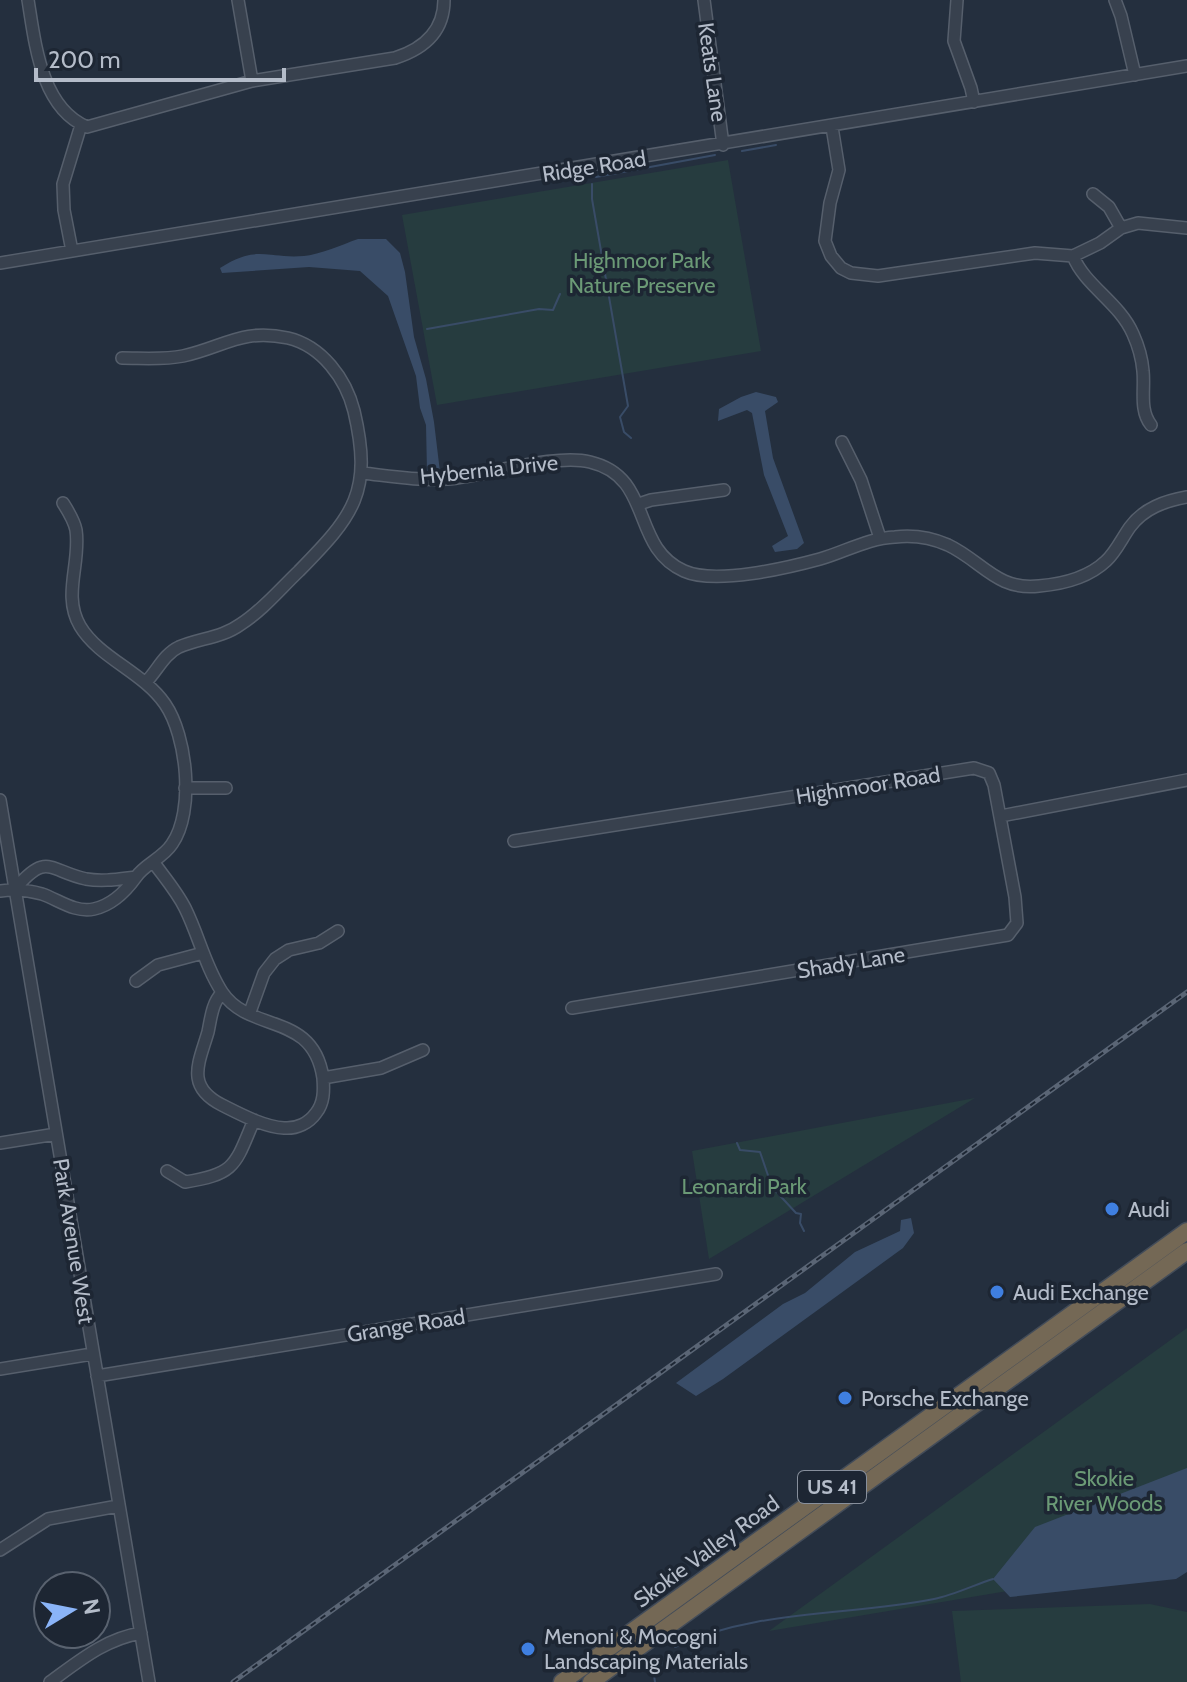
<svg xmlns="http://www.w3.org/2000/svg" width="1187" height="1682" font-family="Cabin,sans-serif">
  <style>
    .green { fill: #263c3f }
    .water { fill: #394c67 }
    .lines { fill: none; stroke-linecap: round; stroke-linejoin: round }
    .stream { stroke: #394c67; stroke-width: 2 }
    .minor-casing { stroke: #565f6c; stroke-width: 14 }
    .highway-casing { stroke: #434c59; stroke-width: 19 }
    .minor { stroke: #38414e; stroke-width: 11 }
    .highway { stroke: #746855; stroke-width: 16 }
    .rail-casing { stroke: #5a6575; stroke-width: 5 }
    .rail { stroke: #1d2633; stroke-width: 2; stroke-dasharray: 6; stroke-linecap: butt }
    .shop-dot { fill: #3f7fe0; stroke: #1d2633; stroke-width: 3 }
    .labels { text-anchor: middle; stroke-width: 7; stroke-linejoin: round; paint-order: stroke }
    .shield { fill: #1d2633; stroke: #878f9c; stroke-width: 2 }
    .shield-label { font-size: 20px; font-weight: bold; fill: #b4bcc9 }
    .street-label { font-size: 22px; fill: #b4bcc9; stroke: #1d2633 }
    .park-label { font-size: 22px; fill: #6b9a76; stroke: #1d2633 }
    .poi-label { font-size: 22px; fill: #b4bcc9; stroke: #1d2633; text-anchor: start }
  </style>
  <rect width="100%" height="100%" fill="#242f3e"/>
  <!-- green -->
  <path class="green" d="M 728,160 L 761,351 L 437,405 L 402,215 Z
    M 975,1098 L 709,1259 L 692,1151 Z
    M 1187,1328 L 1187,1561 L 769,1631 Z
    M 1150,1604 L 1187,1612 L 1187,1682 L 961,1682 L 952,1611 Z"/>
  <!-- water -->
  <path class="water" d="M 358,239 L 386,239 L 400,253 L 405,272 L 414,337 L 426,379 L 434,422 L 440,472 L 427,472 L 426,425 L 420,408 L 416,376 L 388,296 L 360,271 L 309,267 L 222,273 L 220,268 C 257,244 267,259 304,256 C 322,254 341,245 358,239 Z
    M 756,392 L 776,397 L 778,402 L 765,411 L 773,458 L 804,543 L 797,549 L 775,552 L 772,546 L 788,536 L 764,475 L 752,413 L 747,410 L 718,421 L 719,409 L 741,397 Z
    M 911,1218 L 914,1233 L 903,1248 L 723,1379 L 696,1396 L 676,1383 L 783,1304 L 805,1293 L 855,1252 L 900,1231 L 901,1220 Z
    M 1187,1468 L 1187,1572 L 1176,1579 L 1010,1597 L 993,1579 L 1035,1527 Z"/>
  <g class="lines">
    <!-- stream -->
    <path class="stream" d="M 742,151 L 776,145
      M 596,177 L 715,155
      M 592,184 L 592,199 L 628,406 L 620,417 L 624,432 L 631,438
      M 427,329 L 539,309 L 553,310 L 560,294
      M 737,1143 L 740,1150 L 760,1152 L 772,1187 L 796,1213 L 801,1214 L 800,1223 L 804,1231
      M 675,1647 C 756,1609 848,1616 934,1599 C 954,1595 974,1585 993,1579
      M 652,1662 L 655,1682"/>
    <defs>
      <path id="minor" d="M 28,0 C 35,43 41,108 87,127 L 252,81 L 395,58 C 423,49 444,32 444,0
        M 238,0 L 252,81
        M 704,0 L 723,145
        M 957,0 L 954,41 L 971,88 L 974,102
        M 1115,0 L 1121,16 L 1135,75
        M 832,127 L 839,170 L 830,203 L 825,241 L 831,256 L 841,268 L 851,273 L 878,276 L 1035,253 L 1073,256 L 1100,243 L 1121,228 L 1138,223 L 1187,228
        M 1093,194 L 1109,207 L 1121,228
        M 72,251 L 64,210 L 63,184 L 81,125
        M 1073,256 C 1085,286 1119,302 1133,334 C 1138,345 1142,359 1143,371 C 1145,389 1139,410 1151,425
        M 0,263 L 1187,66
        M 122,358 C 142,358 163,360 183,356 C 224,347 242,328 288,338 C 322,346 346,379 354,411 C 373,492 354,515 299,571 C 280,589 263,610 241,624 C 222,638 200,638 179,647 C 164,654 157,671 146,682
        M 842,442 L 861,480 L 880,538
        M 362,473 C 390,476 419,481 447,479 C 486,476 555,453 590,462 C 654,477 630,547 684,571 C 715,585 787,568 820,559 C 845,552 868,538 895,537 C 912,535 932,538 948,545 C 982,561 997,591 1039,586 C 1063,584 1088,578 1106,561 C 1116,552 1122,538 1130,527 C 1144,508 1165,501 1187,497
        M 639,504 L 651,500 L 724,490
        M 185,788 L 226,788
        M 0,800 L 149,1682
        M 1001,816 L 1187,780
        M 514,841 L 974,768 L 989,773 L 994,785 L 1015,897 L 1017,923 L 1008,935 L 572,1008
        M 154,863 C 165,878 177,892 185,908 C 199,936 205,966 222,992 C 250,1034 313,1011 323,1078 C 324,1091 324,1103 316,1113 C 309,1123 297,1129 284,1128 C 264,1127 240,1114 222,1105 C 185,1086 199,1063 208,1032 C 211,1018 212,1003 222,993
        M 15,889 C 47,851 49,871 86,879 C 103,882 119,879 136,877
        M 0,891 C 14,889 28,890 42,894 C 59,900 75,913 94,909 C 112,905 126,891 136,877 C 145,864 163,858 172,844 C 195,811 187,736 165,704 C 143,672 99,658 80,626 C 62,595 81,563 76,530 C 74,520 68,511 63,503
        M 136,981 L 158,965 L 203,953
        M 250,1012 L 264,973 L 275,959 L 289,950 L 319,943 L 338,931
        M 323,1078 L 381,1068 L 423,1050
        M 0,1143 L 56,1134
        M 167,1171 L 185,1182 C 236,1174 235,1165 254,1120
        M 0,1369 L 92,1354
        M 97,1376 L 716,1274
        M 0,1550 L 48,1519 L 118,1506
        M 50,1682 C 79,1661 105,1639 141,1633"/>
      <path id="highway" d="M 562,1682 L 1187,1231
        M 591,1682 L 1187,1251"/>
    </defs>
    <!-- minor casing -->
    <use href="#minor" class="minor-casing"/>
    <!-- highway casing -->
    <use href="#highway" class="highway-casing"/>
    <!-- minor -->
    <use href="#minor" class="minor"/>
    <!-- highway -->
    <use href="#highway" class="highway"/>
    <defs>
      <path id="rail" d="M 233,1682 L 1187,992"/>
    </defs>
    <!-- rail casing -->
    <use href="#rail" class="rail-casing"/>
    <!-- rail -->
    <use href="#rail" class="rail"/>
  </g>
  <!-- markers -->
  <g class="shop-dot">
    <circle cx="1112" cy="1209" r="8"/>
    <circle cx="997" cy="1292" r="8"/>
    <circle cx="845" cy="1398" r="8"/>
    <circle cx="528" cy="1649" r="8"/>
  </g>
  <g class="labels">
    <!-- shield labels -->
    <rect class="shield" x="798" y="1471" width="68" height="32" rx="6"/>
    <g class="shield-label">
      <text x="832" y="1494">US 41</text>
    </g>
    <!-- street labels -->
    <g class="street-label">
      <text transform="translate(713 72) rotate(82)" y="8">Keats Lane</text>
      <text transform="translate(594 166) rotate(-9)" y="8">Ridge Road</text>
      <text transform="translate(489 469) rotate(-6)" y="8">Hybernia Drive</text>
      <text transform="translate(868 785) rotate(-9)" y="8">Highmoor Road</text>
      <text transform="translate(851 962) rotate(-9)" y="8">Shady Lane</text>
      <text transform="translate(74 1241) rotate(81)" y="8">Park Avenue West</text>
      <text transform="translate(406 1325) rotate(-9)" y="8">Grange Road</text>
      <text transform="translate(706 1551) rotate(-36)" y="8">Skokie Valley Road</text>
    </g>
    <!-- park labels -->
    <g class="park-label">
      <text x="642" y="268">Highmoor Park<tspan x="642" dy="25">Nature Preserve</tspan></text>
      <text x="744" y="1194">Leonardi Park</text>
      <text x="1104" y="1486">Skokie<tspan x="1104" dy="25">River Woods</tspan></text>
    </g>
    <!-- poi labels -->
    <g class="poi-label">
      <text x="1128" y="1217">Audi</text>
      <text x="1013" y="1300">Audi Exchange</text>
      <text x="861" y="1406">Porsche Exchange</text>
      <text x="544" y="1644">Menoni &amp; Mocogni<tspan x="544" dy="25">Landscaping Materials</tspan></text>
    </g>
  </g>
  <!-- north arrow -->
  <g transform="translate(72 1610) rotate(80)"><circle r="38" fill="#1d2633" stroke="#59626f" stroke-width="2"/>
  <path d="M0-6L14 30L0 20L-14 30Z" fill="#8ab4f8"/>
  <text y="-12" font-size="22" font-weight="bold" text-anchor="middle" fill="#b4bcc9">N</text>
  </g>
  <!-- scale -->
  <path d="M36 68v12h248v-12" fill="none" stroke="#b4bcc9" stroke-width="4"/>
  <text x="48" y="68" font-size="24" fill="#b4bcc9" stroke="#1d2633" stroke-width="6" paint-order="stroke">200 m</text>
</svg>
